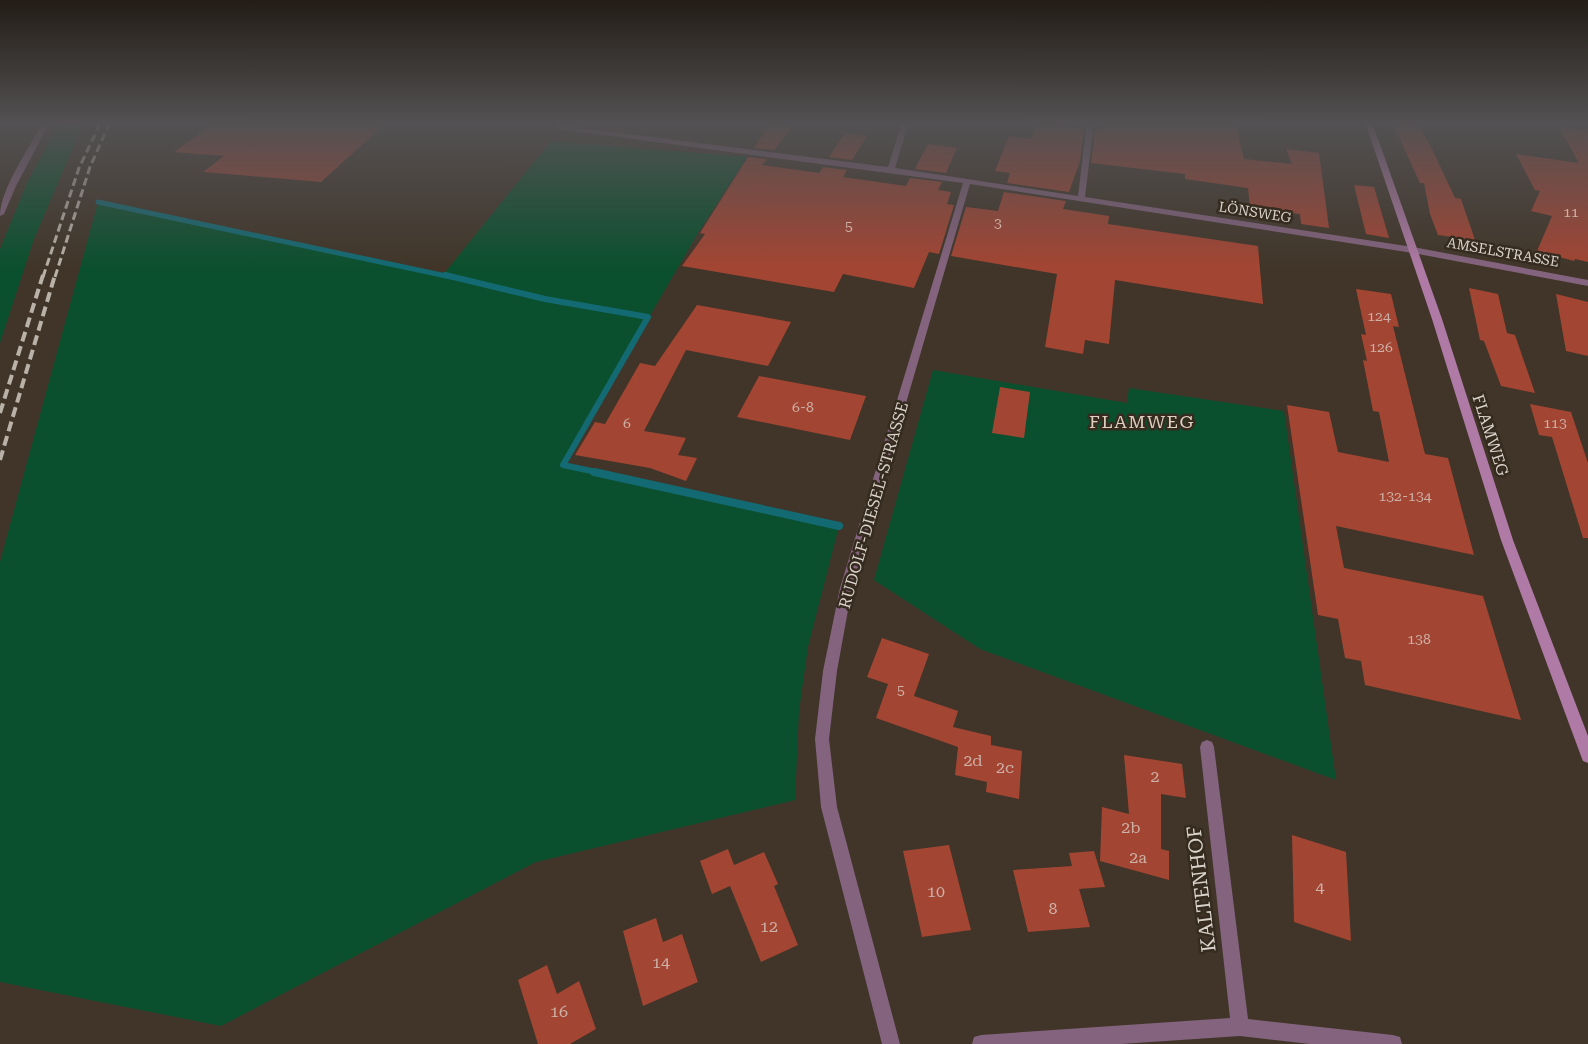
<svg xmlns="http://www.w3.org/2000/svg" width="1588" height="1044" font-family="'Roboto Serif',serif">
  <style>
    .green { fill: #0b502e }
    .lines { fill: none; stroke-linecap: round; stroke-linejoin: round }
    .stream-far2 { stroke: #136a73; stroke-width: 5 }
    .stream-far1 { stroke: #136a73; stroke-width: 6 }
    .stream { stroke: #136a73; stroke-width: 8 }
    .building { fill: #a34533 }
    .street { fill: #84637e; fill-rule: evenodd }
    .secondary { fill: #af7aa5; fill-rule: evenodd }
    .rail-far1 { stroke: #bab2a9; stroke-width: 3; stroke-dasharray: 8 4; stroke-linecap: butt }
    .rail { stroke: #bab2a9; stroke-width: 4; stroke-dasharray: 10 5; stroke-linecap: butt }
    .labels { text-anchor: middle; stroke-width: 5; stroke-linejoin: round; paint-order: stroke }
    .far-street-label { font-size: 14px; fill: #dbd4cc; stroke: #362b1f }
    .number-label { font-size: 14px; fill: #cdb0a6 }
    .street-label { font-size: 16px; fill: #dbd4cc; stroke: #362b1f }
    .near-number-label { font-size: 16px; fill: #cdb0a6 }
    .neighbourhood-label { font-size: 18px; letter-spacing: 1.5px; fill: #dfd1c1; stroke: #362b1f }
    .near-street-label { font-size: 20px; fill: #dbd4cc; stroke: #362b1f }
  </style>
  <rect width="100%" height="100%" fill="#403528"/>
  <!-- green -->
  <path class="green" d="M 59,122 L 84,122 L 34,239 L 0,343 L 0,249 L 27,183 Z
    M 551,141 L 747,157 L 698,233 L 563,465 L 839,526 L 808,647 L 799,711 L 795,800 L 536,862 L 221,1026 L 0,982 L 0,562 L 98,202 L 265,239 L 443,275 Z
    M 933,370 L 1127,403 L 1129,388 L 1284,411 L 1336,780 L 980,649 L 874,580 Z"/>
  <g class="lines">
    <!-- stream-far2 -->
    <path class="stream-far2" d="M 98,202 L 451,277"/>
    <!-- stream-far1 -->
    <path class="stream-far1" d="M 445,275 L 545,299 L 648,317 L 563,465 L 601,473"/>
    <!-- stream -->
    <path class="stream" d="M 594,472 L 839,526"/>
  </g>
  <!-- building -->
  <path class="building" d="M 215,122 L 387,122 L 321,182 L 203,172 L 224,156 L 174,152 Z
    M 771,122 L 796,122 L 774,150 L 754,148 Z
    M 1105,122 L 1235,122 L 1244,159 L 1292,164 L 1286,149 L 1319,153 L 1329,228 L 1301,224 L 1300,214 L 1250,208 L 1248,188 L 1185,179 L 1185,174 L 1091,163 L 1095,130 L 1104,131 Z
    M 1392,122 L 1417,122 L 1432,149 L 1455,198 L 1461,199 L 1475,240 L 1438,235 L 1430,214 L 1424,183 L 1420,183 Z
    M 1037,123 L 1084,129 L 1080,161 L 1069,192 L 1007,183 L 1010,173 L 995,171 L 1009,136 L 1032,139 Z
    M 1558,126 L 1588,130 L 1588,262 L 1575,259 L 1574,261 L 1537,251 L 1552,216 L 1531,211 L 1540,191 L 1535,190 L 1516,154 L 1579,163 Z
    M 845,133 L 867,136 L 852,160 L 829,157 Z
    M 928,144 L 957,148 L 946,173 L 915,169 Z
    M 748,157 L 767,159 L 762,165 L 819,173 L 823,167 L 847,170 L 843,177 L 906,186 L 910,178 L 942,182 L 938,190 L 951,192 L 947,204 L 954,205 L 939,254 L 929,252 L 914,288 L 843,274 L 834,292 L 682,266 L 705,234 L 700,233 Z
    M 1354,185 L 1374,187 L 1389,238 L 1366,234 Z
    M 1004,192 L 1066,201 L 1063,209 L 1109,216 L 1108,224 L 1258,246 L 1263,304 L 1115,280 L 1109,344 L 1085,340 L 1083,354 L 1045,347 L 1057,274 L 951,256 L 966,207 L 998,211 Z
    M 1469,288 L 1498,294 L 1507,333 L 1515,335 L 1535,393 L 1501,386 L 1484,341 L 1480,340 Z
    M 1356,289 L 1391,294 L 1399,327 L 1393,326 L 1425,454 L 1448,458 L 1474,555 L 1336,526 L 1344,568 L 1483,596 L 1521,720 L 1365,685 L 1361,661 L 1345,658 L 1338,619 L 1318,615 L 1287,405 L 1329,412 L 1338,452 L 1389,462 L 1379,412 L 1373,411 L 1363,360 L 1367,361 L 1361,334 L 1366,335 Z
    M 1556,294 L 1588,302 L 1588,356 L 1566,351 Z
    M 697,305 L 791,322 L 768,366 L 686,350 L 644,431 L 686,438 L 678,455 L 697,458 L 686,481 L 650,468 L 575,455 L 595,422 L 605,424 L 640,363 L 655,366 Z
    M 759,376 L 866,396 L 850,440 L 737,417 Z
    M 1000,387 L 1030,392 L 1024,438 L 992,433 Z
    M 1530,404 L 1571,412 L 1588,463 L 1588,538 L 1583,538 L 1552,437 L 1539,435 Z
    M 882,638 L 929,654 L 914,696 L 958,711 L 953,727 L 991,736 L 991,745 L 1022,751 L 1019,799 L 986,792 L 987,782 L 955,775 L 958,747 L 876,718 L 888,684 L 867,677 Z
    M 1124,755 L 1182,764 L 1186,798 L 1161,794 L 1161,849 L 1169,851 L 1169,880 L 1100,861 L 1102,807 L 1129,814 Z
    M 1292,835 L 1346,852 L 1351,941 L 1294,922 Z
    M 949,845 L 971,930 L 922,937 L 903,851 Z
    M 728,849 L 734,865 L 764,852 L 778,884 L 774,886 L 798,945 L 761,962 L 730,886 L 712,894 L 700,861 Z
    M 1094,851 L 1105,887 L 1079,889 L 1090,927 L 1028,932 L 1013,870 L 1072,866 L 1069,853 Z
    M 656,918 L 663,942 L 682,934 L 698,982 L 643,1006 L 623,931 Z
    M 547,965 L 557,994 L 579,981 L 596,1029 L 570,1044 L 538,1044 L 518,980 Z"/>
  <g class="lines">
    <!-- street -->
    <path class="street" d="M 43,122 L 50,122 L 16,186 L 4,214 L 0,216 C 0,189 30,147 43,122 Z
      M 902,122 L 909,122 L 895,168 L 1078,196 L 1087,122 L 1094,122 L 1085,197 L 1413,247 L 1588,280 L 1588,286 L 1413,253 L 970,184 L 852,588 L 837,671 L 829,739 L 837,807 L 900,1044 L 882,1044 L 821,807 L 815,739 L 823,671 L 840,588 L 963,183 L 558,129 L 554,127 L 558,125 L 888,167 Z
      M 1207,740 L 1212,742 L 1214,747 L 1248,1019 L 1393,1035 L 1400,1037 L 1402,1044 L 1310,1044 L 1240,1036 L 1121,1044 L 972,1044 L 974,1037 L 981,1035 L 1230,1018 L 1200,747 L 1202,742 Z"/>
    <!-- secondary -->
    <path class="secondary" d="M 1365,122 L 1372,122 L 1442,319 L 1513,540 L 1588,736 L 1588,763 L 1583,761 L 1581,756 L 1501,540 L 1432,319 Z"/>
    <!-- rail-far1 -->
    <path class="rail-far1" d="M 43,277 L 79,168 L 101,122
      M 55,277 L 90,167 L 110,122"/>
    <!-- rail -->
    <path class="rail" d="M 0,413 L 43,275
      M 0,460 L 55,275"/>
  </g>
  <!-- sky -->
  <linearGradient id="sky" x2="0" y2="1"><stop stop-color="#231d16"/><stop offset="0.46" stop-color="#535153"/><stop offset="1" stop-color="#535153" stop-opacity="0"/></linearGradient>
  <rect width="1588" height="268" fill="url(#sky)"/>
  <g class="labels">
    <!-- far-street labels -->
    <g class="far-street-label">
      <text transform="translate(1255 212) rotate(9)" y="5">LÖNSWEG</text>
      <text transform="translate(1503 252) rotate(10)" y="5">AMSELSTRASSE</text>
    </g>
    <!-- number labels -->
    <g class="number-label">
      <text x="1571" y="217">11</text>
      <text x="998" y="228">3</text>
      <text x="849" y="231">5</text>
      <text x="1379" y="321">124</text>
      <text x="1381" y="352">126</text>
      <text x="803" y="412">6-8</text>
      <text x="627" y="428">6</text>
      <text x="1555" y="428">113</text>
      <text x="1405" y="501">132-134</text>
      <text x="1419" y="644">138</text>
      <text x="901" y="695">5</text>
    </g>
    <!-- street labels -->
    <g class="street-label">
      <text transform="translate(1491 435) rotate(72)" y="6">FLAMWEG</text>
      <text transform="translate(873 505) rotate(-74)" y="6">RUDOLF-DIESEL-STRASSE</text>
    </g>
    <!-- near-number labels -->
    <g class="near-number-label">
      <text x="973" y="766">2d</text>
      <text x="1005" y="773">2c</text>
      <text x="1155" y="782">2</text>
      <text x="1131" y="833">2b</text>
      <text x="1138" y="863">2a</text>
      <text x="1320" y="893">4</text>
      <text x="936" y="897">10</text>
      <text x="1053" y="914">8</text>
      <text x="769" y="932">12</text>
      <text x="661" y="968">14</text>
      <text x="559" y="1017">16</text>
    </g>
    <!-- neighbourhood labels -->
    <g class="neighbourhood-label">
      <text x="1142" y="428">FLAMWEG</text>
    </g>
    <!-- near-street labels -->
    <g class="near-street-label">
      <text transform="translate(1201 889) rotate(-97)" y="7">KALTENHOF</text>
    </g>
  </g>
</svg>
